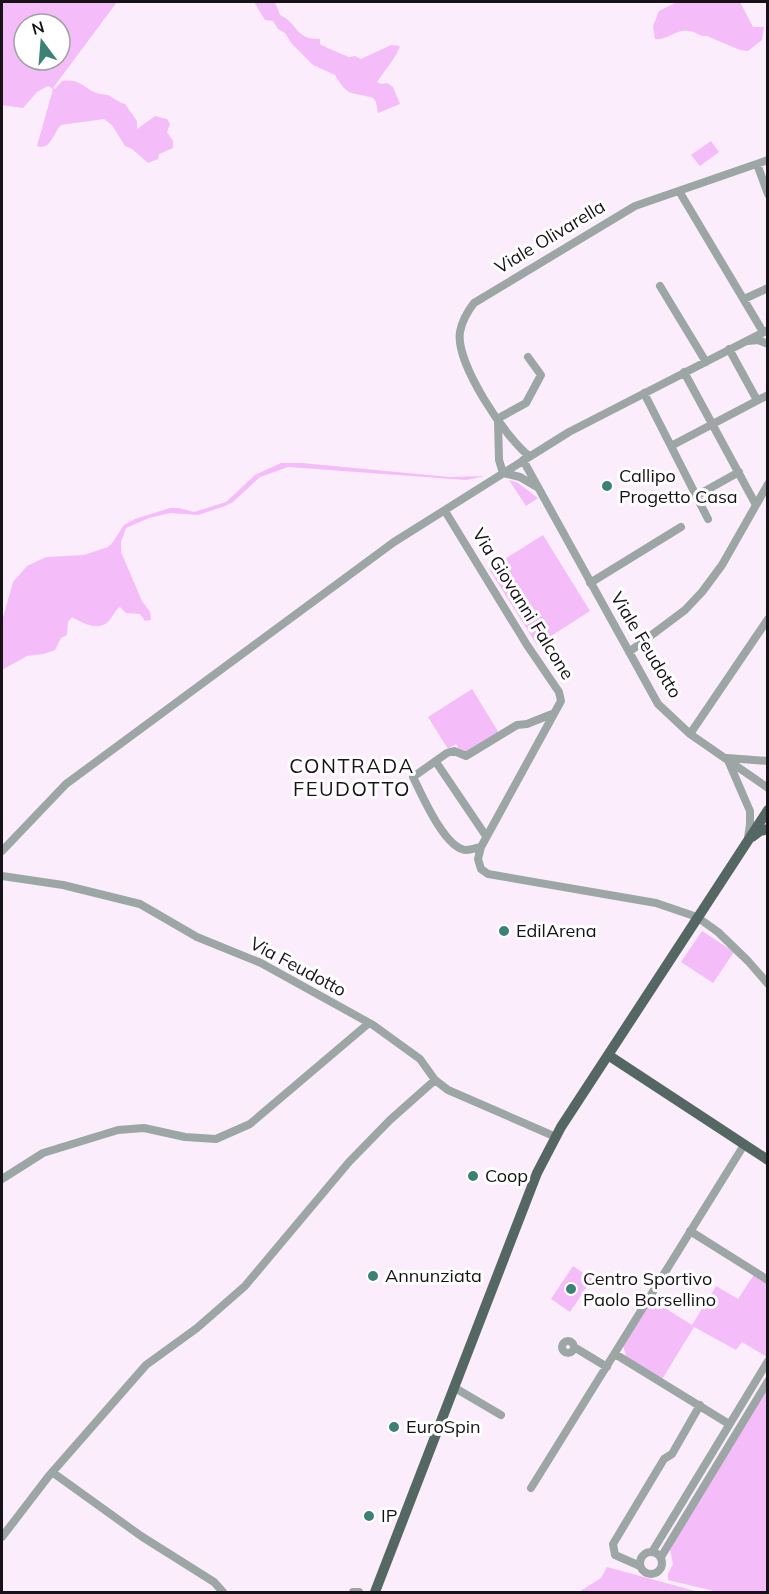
<svg xmlns="http://www.w3.org/2000/svg" width="769" height="1594" font-family="Mulish,sans-serif">
  <style>
    .green { fill: #f4bcf9; fill-rule: evenodd }
    .lines { fill: none; stroke-linecap: round; stroke-linejoin: round }
    .minor { stroke: #9ca6a4; stroke-width: 8 }
    .major { stroke: #556763; stroke-width: 10 }
    .poi-dot { fill: #3c8178; stroke: #fff; stroke-width: 2 }
    .labels { text-anchor: middle; stroke-width: 6; stroke-linejoin: round; paint-order: stroke }
    .street-label { font-size: 18px; fill: #171218; stroke: #fff }
    .poi-label { font-size: 18px; fill: #171218; stroke: #fff; text-anchor: start }
    .neighbourhood-label { font-size: 20px; letter-spacing: 1.5px; fill: #171218; stroke: #fff }
  </style>
  <rect width="100%" height="100%" fill="#fcedfd"/>
  <!-- green -->
  <path class="green" d="M 2,2 L 117,2 L 53,88 L 55,89 L 62,81 C 79,79 80,85 94,92 C 98,94 103,94 108,95 C 114,98 118,102 125,104 L 137,121 L 137,129 L 155,116 L 167,119 L 170,124 L 167,132 L 173,141 L 173,148 L 159,154 L 158,159 L 148,163 L 132,149 L 125,146 L 112,125 L 104,119 L 61,125 C 53,133 51,151 37,146 L 53,89 L 48,86 L 37,92 L 23,108 L 2,105 ZM 24,24 L 60,24 L 60,60 L 24,60 Z
    M 254,2 L 275,2 L 280,15 C 297,22 295,40 320,39 L 320,44 C 322,46 344,55 349,57 L 355,56 L 361,59 L 391,45 L 400,46 C 396,58 385,70 377,82 L 381,84 L 387,83 L 393,87 L 400,104 L 378,113 L 376,102 L 373,98 C 351,91 348,98 335,75 L 313,65 L 292,44 L 285,33 L 278,29 L 273,21 L 265,20 Z
    M 677,2 L 740,2 L 753,27 L 764,27 L 762,40 L 748,51 L 740,50 L 707,36 C 699,37 696,31 688,31 C 676,29 666,41 655,39 L 653,26 L 659,11 Z
    M 711,141 L 719,152 L 700,166 L 691,155 Z
    M 281,463 L 302,463 L 449,477 L 485,476 L 466,480 L 288,467 L 260,477 L 233,502 L 225,506 L 198,515 L 170,513 L 149,518 L 126,528 L 121,542 L 121,552 L 142,601 L 150,612 L 151,620 L 145,621 L 140,614 L 126,613 L 120,607 C 114,611 113,617 108,622 C 97,632 81,622 72,617 L 68,622 L 67,635 L 61,638 L 55,650 L 44,654 L 27,656 L 2,670 L 2,621 L 13,582 L 27,566 L 46,557 L 84,555 L 108,547 L 113,542 L 124,525 L 135,519 L 170,508 L 179,508 L 194,512 L 226,502 L 255,475 Z
    M 509,480 L 518,483 L 538,498 L 526,506 Z
    M 543,535 L 590,611 L 537,645 L 489,569 Z
    M 472,689 L 499,733 L 465,754 L 460,751 L 456,744 L 448,749 L 428,717 Z
    M 702,931 L 734,952 L 713,983 L 681,962 Z
    M 573,1266 L 592,1279 L 570,1312 L 551,1299 Z
    M 755,1273 L 767,1280 L 767,1357 L 742,1342 L 736,1350 L 694,1327 L 661,1381 L 628,1362 L 622,1342 L 649,1298 L 692,1325 L 716,1286 L 738,1299 Z
    M 767,1381 L 767,1592 L 718,1592 L 668,1580 L 668,1574 L 673,1564 L 670,1550 Z
    M 607,1567 L 699,1592 L 579,1592 L 601,1578 Z"/>
  <g class="lines">
    <!-- minor -->
    <path class="minor" d="M 757,164 L 768,194
      M 679,191 L 763,332
      M 660,286 L 706,362
      M 744,299 L 768,288
      M 748,341 L 758,340 L 768,344
      M 729,349 L 757,400
      M 684,372 L 756,505
      M 644,393 L 708,519
      M 497,419 L 526,403 L 541,375 L 528,357
      M 498,422 L 499,460 L 503,473 L 520,477 L 537,487
      M 671,446 L 768,395
      M 529,456 C 505,437 455,363 460,332 C 462,321 467,312 474,303 L 635,206 L 768,160
      M 523,460 L 658,704 L 690,734 L 768,788
      M 696,496 L 739,472
      M 445,511 L 527,645 L 559,692 L 561,701 L 481,847 L 478,859 L 481,869 L 488,874 L 656,903 L 697,917 L 718,932 L 748,961 L 768,984
      M 590,583 L 681,527
      M 629,652 L 685,610 L 702,592 L 722,565 L 768,484
      M 690,734 L 768,619
      M 436,762 L 486,836
      M 748,838 L 750,824 L 750,811 L 727,758 L 768,761
      M 481,847 C 476,848 471,850 466,850 C 445,849 422,795 413,777 L 447,753 L 454,751 L 466,756 L 517,725 L 527,724 L 552,714
      M 2,851 L 66,784 L 394,542 L 569,432 L 768,330
      M 2,876 L 63,885 L 140,904 L 197,937 L 261,963 L 373,1025 L 420,1059 L 435,1080 L 448,1090 L 556,1137
      M 2,1179 L 43,1153 L 118,1130 L 144,1128 L 185,1137 L 216,1139 L 250,1124 L 369,1023
      M 690,1231 L 768,1280
      M562 1347a6 6 0 1 1 12 0a6 6 0 1 1-12 0Z
      M 574,1347 L 607,1367
      M 615,1354 L 729,1424
      M 455,1388 L 501,1415
      M 52,1472 L 141,1536 L 214,1582 L 223,1592
      M 531,1488 L 744,1145
      M 2,1537 L 48,1477 L 146,1365 L 197,1328 L 245,1286 L 349,1162 L 390,1120 L 435,1080
      M640 1563a11 11 0 1 1 22 0a11 11 0 1 1-22 0Z
      M 652,1552 L 768,1361
      M 661,1557 L 768,1381
      M 640,1566 L 615,1555 L 613,1544 L 664,1459 L 672,1454 L 700,1405
      M 353,1592 L 359,1592"/>
    <!-- major -->
    <path class="major" d="M 752,837 L 760,831 L 768,829
      M 608,1055 L 768,1160
      M 375,1592 L 537,1173 L 561,1127 L 768,810"/>
  </g>
  <!-- markers -->
  <g class="poi-dot">
    <circle cx="607" cy="486" r="6"/>
    <circle cx="504" cy="931" r="6"/>
    <circle cx="473" cy="1176" r="6"/>
    <circle cx="373" cy="1276" r="6"/>
    <circle cx="571" cy="1289" r="6"/>
    <circle cx="394" cy="1427" r="6"/>
    <circle cx="369" cy="1516" r="6"/>
  </g>
  <g class="labels">
    <!-- street labels -->
    <g class="street-label">
      <text transform="translate(550 237) rotate(-31)" y="6">Viale Olivarella</text>
      <text transform="translate(523 604) rotate(58)" y="6">Via Giovanni Falcone</text>
      <text transform="translate(646 645) rotate(59)" y="6">Viale Feudotto</text>
      <text transform="translate(298 967) rotate(28)" y="6">Via Feudotto</text>
    </g>
    <!-- poi labels -->
    <g class="poi-label">
      <text x="619" y="482">Callipo<tspan x="619" dy="21">Progetto Casa</tspan></text>
      <text x="516" y="937">EdilArena</text>
      <text x="485" y="1182">Coop</text>
      <text x="385" y="1282">Annunziata</text>
      <text x="583" y="1285">Centro Sportivo<tspan x="583" dy="21">Paolo Borsellino</tspan></text>
      <text x="406" y="1433">EuroSpin</text>
      <text x="381" y="1522">IP</text>
    </g>
    <!-- neighbourhood labels -->
    <g class="neighbourhood-label">
      <text x="352" y="773">CONTRADA<tspan x="352" dy="23">FEUDOTTO</tspan></text>
    </g>
  </g>
  <!-- border -->
  <rect width="769" height="1594" fill="none" stroke="#171218" stroke-width="6"/>
  <!-- north arrow -->
  <g transform="translate(42 42) rotate(344)"><circle r="28" fill="#ffffff" stroke="#a2a0a3" stroke-width="1.5"/>
  <path d="M0-4.5L10 22L0 15L-10 22Z" fill="#3c8178"/>
  <text y="-9" font-size="16" font-weight="bold" text-anchor="middle" fill="#171218">N</text>
  </g>
</svg>
